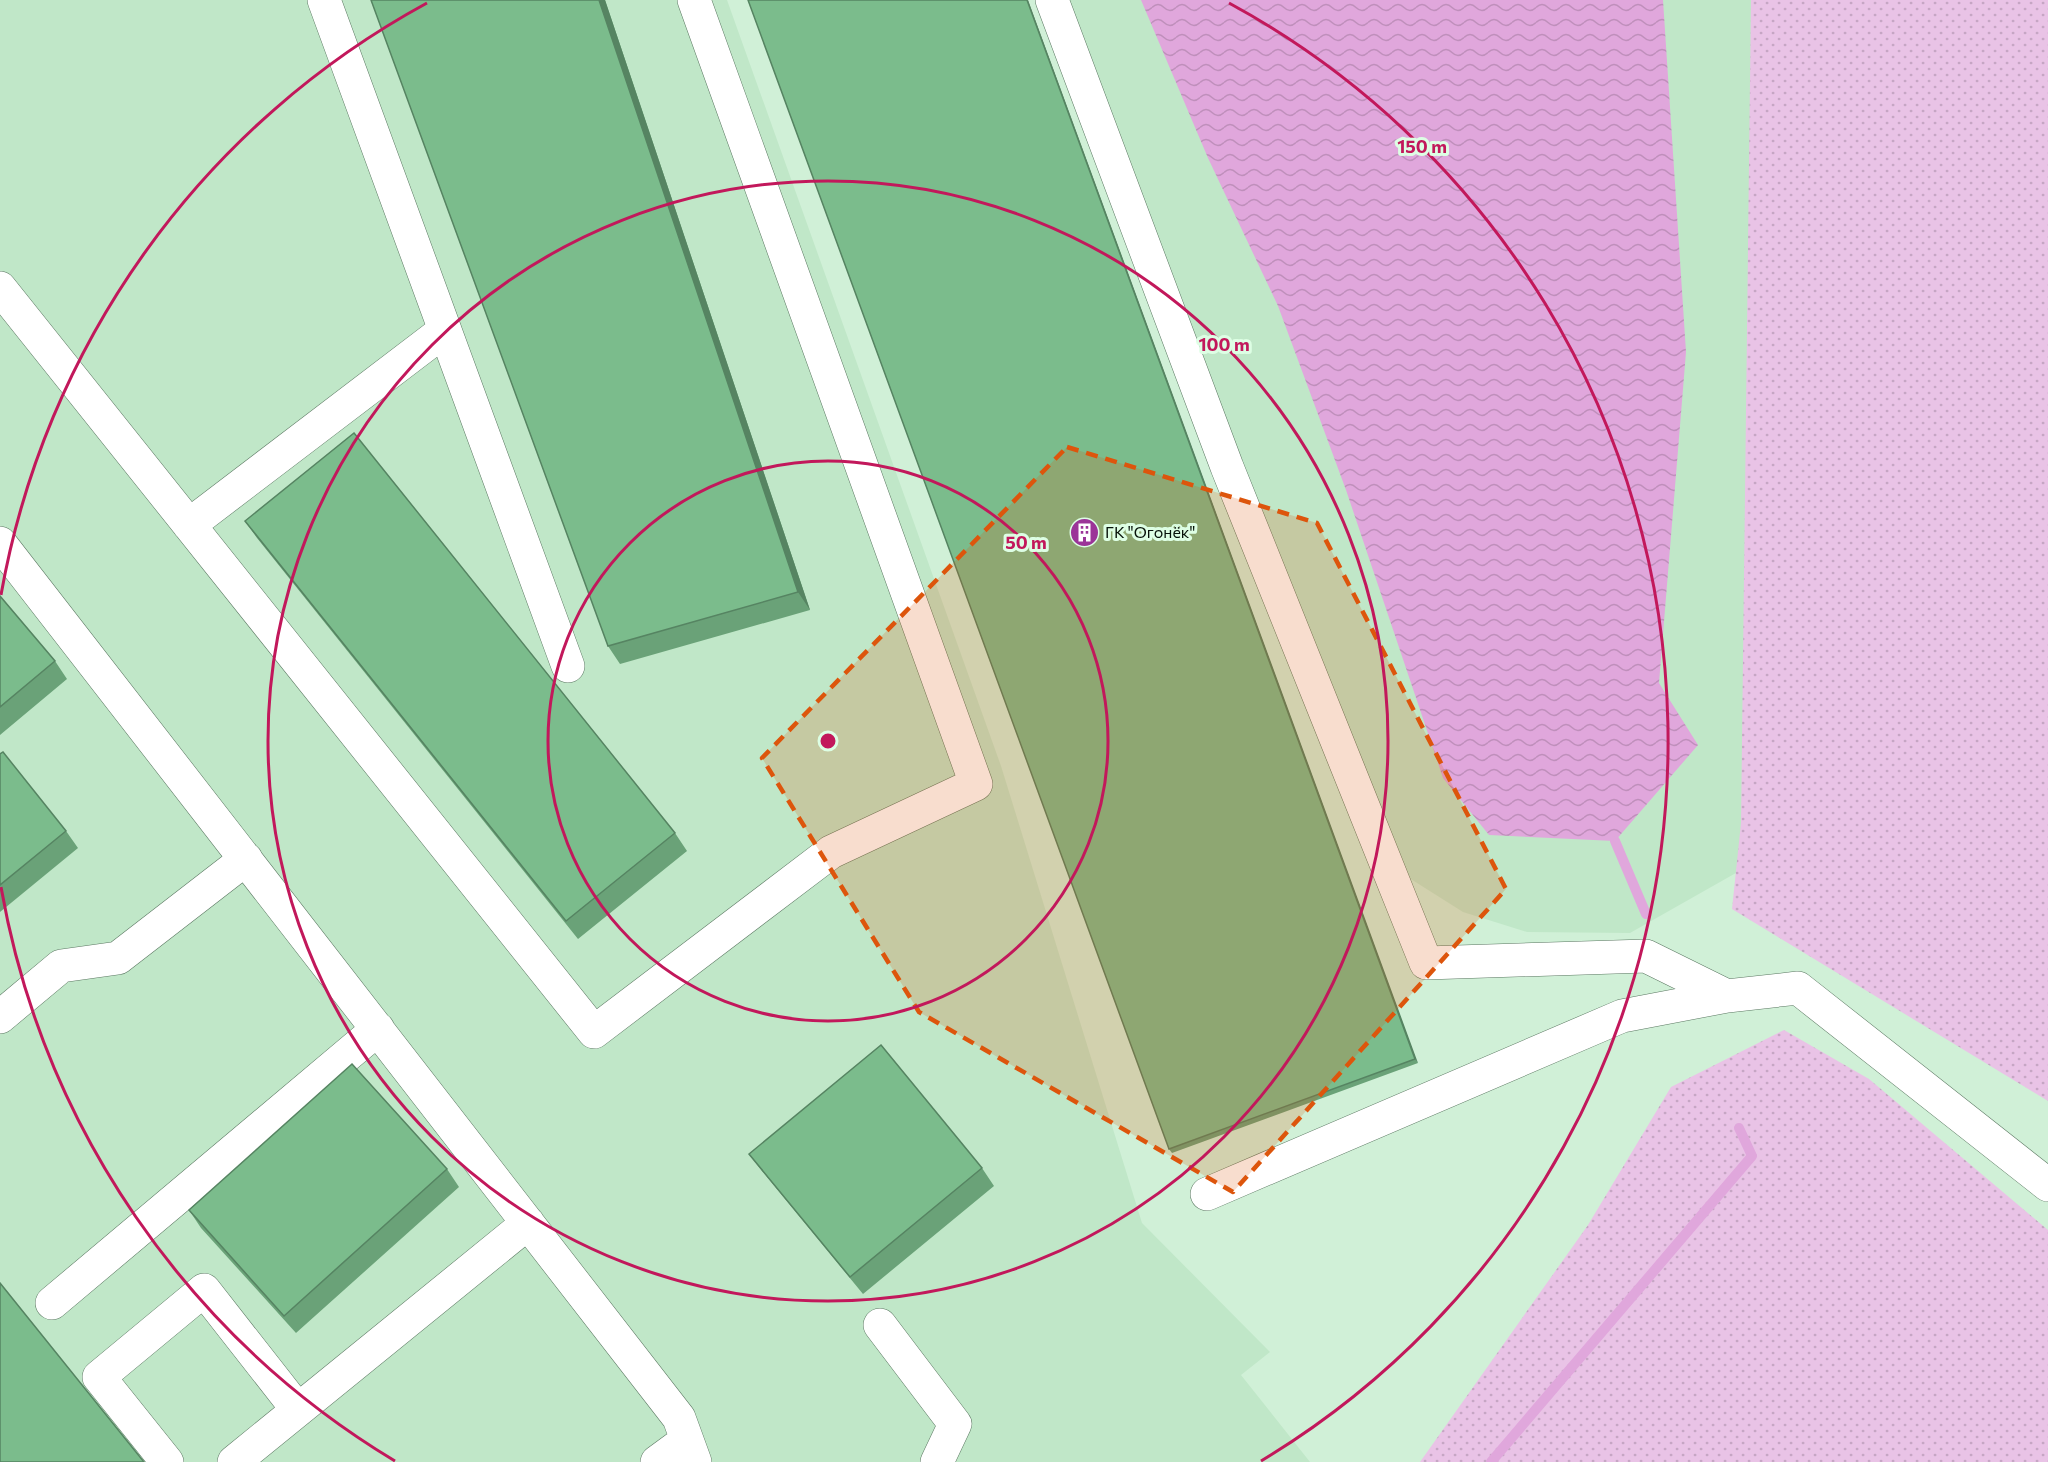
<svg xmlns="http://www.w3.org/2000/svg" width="2048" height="1462" font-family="Commissioner,sans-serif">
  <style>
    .built { fill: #c0e7c8 }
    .grass { fill: url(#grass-dots) }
    .water { fill: url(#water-waves) }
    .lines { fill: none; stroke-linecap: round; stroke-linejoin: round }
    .stream { stroke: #e0a7dc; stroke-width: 10 }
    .minor-casing { stroke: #5b7862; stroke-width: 34 }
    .minor { stroke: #fff; stroke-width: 33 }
    .wall { fill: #6aa278 }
    .shaded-wall { fill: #568462 }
    .building { fill: #7bbc8c; stroke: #568462; stroke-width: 1.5 }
    .marked { fill: #dd550c; fill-opacity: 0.2; stroke: #dd550c; stroke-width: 4.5; stroke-dasharray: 12 8; stroke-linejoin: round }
    .ring { fill: none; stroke: #c2185b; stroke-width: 3 }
    .labels { text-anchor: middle; stroke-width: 6; stroke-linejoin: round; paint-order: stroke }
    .poi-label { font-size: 16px; fill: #061109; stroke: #ddfee4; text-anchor: start }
    .centre { fill: #c2185b; stroke: #ddfee4; stroke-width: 3 }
    .ring-label { font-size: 18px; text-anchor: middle; font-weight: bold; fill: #c2185b; stroke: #ddfee4; stroke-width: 6; stroke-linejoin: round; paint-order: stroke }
  </style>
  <defs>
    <pattern id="grass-dots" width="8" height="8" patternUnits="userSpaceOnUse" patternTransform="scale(1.5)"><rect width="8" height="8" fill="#e9c3e6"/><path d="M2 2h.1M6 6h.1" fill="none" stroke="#c6a6c4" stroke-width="1.8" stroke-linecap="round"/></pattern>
    <pattern id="water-waves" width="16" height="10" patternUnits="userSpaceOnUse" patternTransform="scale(1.5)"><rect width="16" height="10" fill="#e0a7dc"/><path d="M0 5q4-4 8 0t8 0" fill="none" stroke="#bf8fbb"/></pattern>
  </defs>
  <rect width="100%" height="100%" fill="#d0f0d7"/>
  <!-- built -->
  <path class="built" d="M 0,0 L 727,0 L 1001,766 L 1142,1223 L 1270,1352 L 1241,1375 L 1310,1462 L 0,1462 Z
    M 1069,0 L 2048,0 L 2048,696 L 1630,933 L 1527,932 L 1463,912 L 1406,876 L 1348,743 Z"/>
  <!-- grass -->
  <path class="grass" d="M 1751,0 L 2048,0 L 2048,1101 L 1732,909 L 1741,823 Z
    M 1784,1030 L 1869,1079 L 2048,1230 L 2048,1462 L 1420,1462 L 1588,1225 L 1671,1087 Z"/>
  <!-- water -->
  <path class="water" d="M 1141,0 L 1663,0 L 1686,352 L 1659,683 L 1698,745 L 1615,841 L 1489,835 L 1443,778 L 1346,490 L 1278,306 L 1208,158 Z"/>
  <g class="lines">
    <!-- stream -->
    <path class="stream" d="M 1615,841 L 1646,914
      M 1491,1462 L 1752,1156 L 1739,1128"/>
    <defs>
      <path id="minor" d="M 324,0 L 568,666
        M 1052,0 L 1227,467 L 1426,963 L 1646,956 L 1727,996
        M 0,288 L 594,1032 L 831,852 L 976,784 L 694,0
        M 189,525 L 445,330
        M 0,543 L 679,1418 L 695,1462
        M 0,1017 L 61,966 L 118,958 L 246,859
        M 1207,1194 L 1622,1016 L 1727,996 L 1798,988 L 2048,1185
        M 52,1303 L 378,1029
        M 880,1325 L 955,1424 L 937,1462
        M 167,1462 L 99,1377 L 204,1290 L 298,1410
        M 234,1462 L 528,1223
        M 657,1462 L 687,1440"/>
    </defs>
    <!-- minor casing -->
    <use href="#minor" class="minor-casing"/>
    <!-- minor -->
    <use href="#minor" class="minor"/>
  </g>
  <!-- wall -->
  <path class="wall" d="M 371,0 L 605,0 L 810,610 L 620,664 L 608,646 Z
    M 748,0 L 1418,1063 L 1172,1153 L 1169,1149 Z
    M 245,521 L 675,833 L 687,851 L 578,939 L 257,538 Z
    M 0,596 L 55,661 L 67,679 L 0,735 Z
    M 0,754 L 66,831 L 78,848 L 0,912 Z
    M 749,1154 L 982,1168 L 994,1186 L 863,1294 L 762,1171 Z
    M 447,1169 L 459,1187 L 296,1333 L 201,1228 L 189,1210 Z"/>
  <!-- shaded-wall -->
  <path class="shaded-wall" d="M 599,0 L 605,0 L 810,610 L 798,592 Z
    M 1027,0 L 1028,0 L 1418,1063 L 1415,1059 Z"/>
  <!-- building -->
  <path class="building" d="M 371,0 L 599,0 L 798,592 L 608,646 Z
    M 748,0 L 1027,0 L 1415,1059 L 1169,1149 Z
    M 354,433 L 675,833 L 566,921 L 245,521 Z
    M 0,596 L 55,661 L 0,707 Z
    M 3,752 L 66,831 L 0,885 L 0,754 Z
    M 881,1045 L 982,1168 L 850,1277 L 749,1154 Z
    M 352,1064 L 447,1169 L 284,1316 L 189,1210 Z
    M 0,1283 L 144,1462 L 0,1462 Z"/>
  <!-- marked area -->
  <path class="marked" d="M 1067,447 L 1317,523 L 1506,889 L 1233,1192 L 919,1012 L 762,758 Z"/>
  <!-- distance rings -->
  <g class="ring">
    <circle cx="828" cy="741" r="280"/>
    <circle cx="828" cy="741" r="560"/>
    <path d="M395 1461A840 840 0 0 1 1 887M1 595A840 840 0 0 1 427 3M1229 3A840 840 0 0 1 1261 1461"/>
  </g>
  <!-- icons -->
  <defs>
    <symbol id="building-disc" viewBox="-11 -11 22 22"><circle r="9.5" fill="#9b3498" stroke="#ddfee4"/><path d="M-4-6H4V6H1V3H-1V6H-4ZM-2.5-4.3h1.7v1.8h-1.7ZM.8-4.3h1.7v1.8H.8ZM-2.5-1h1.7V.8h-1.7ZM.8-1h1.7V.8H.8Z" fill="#fff"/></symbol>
  </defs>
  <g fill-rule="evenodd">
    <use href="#building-disc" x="1068" y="516" width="33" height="33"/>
  </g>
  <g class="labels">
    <!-- poi labels -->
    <g class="poi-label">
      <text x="1105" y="538">ГК "Огонёк"</text>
    </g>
  </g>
  <circle cx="828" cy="741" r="9" class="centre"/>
  <g class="ring-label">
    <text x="1422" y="153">150 m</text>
    <text x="1224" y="351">100 m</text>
    <text x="1026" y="549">50 m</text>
  </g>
</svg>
